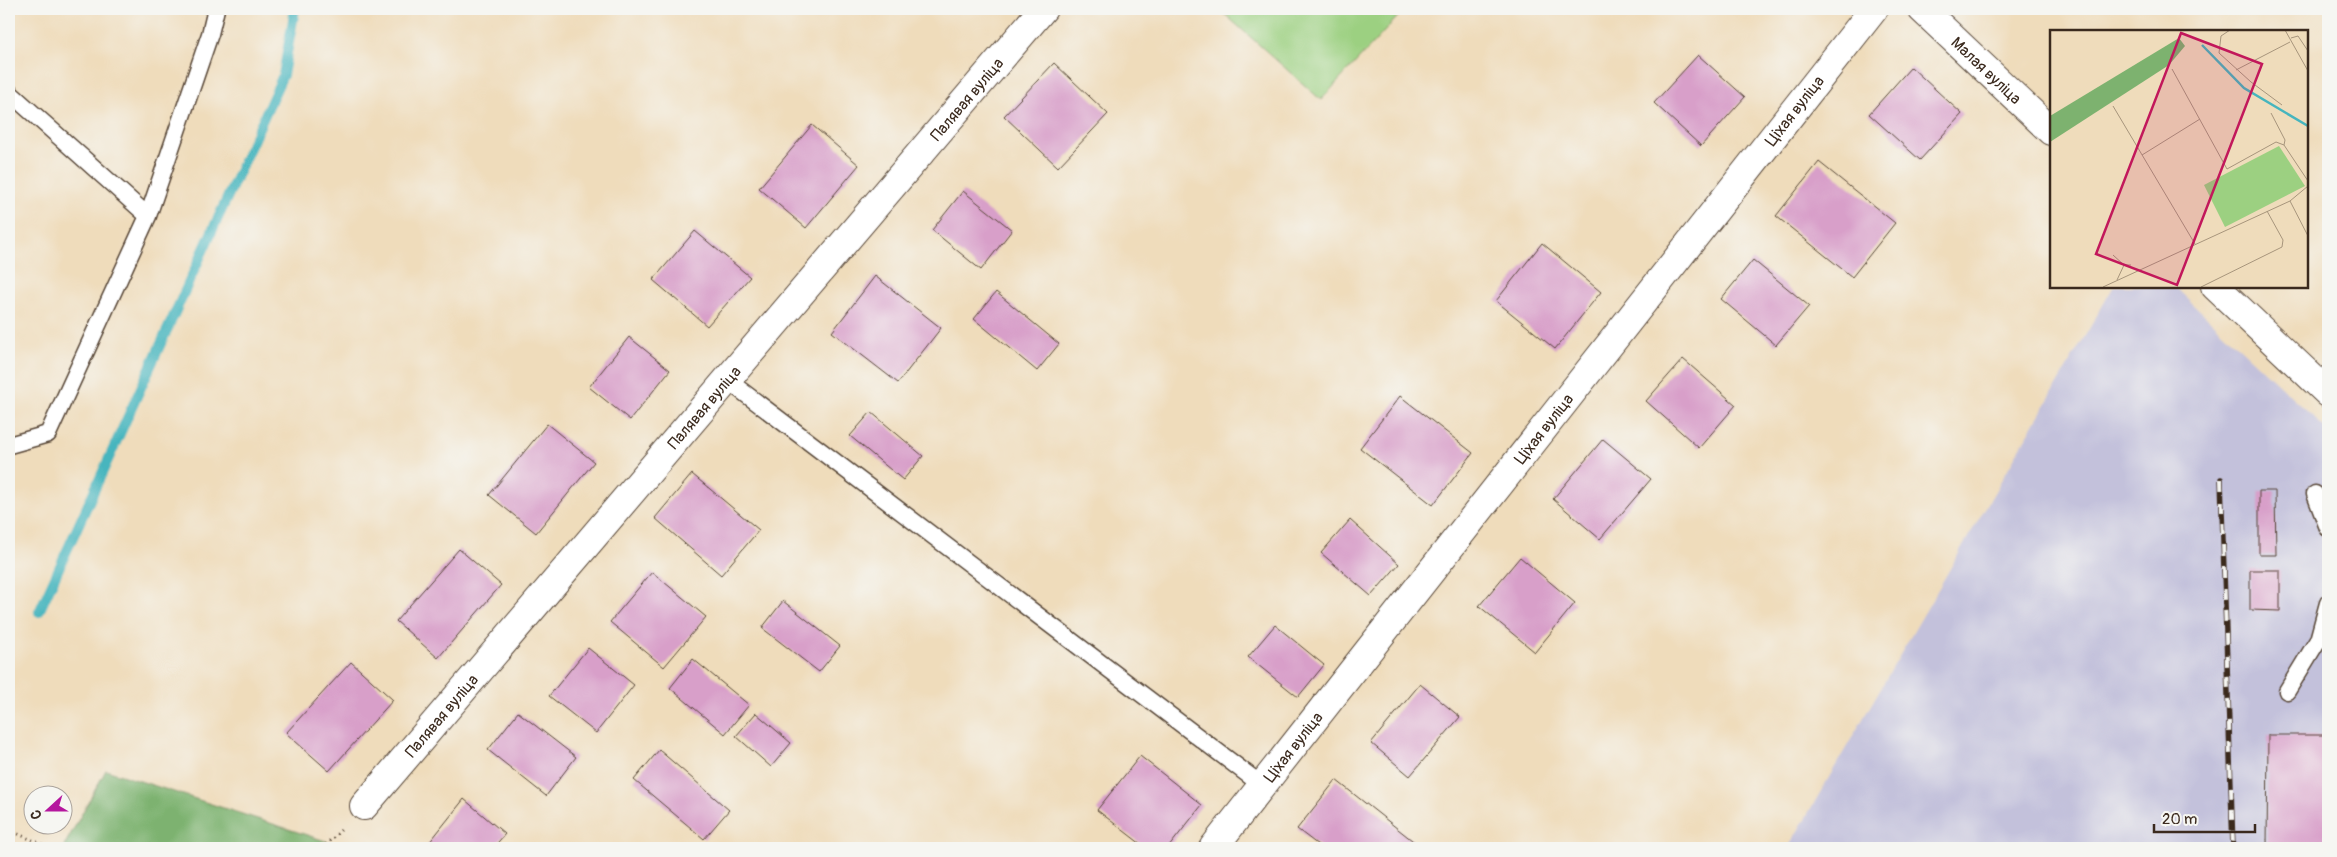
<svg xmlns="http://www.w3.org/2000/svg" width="2337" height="857" font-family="Pangolin,sans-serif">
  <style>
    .industrial { fill: #c3c1db }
    .green { fill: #9cd081; stroke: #6c7d50 }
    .forest { fill: #7db26f; stroke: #5c6e46 }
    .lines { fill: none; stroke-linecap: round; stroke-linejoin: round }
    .stream { stroke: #46b5be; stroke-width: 10 }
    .building { fill: #d89fc9 }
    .service-casing { stroke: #564536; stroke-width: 19 }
    .minor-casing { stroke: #564536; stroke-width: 30 }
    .path { stroke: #564536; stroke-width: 3; stroke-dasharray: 1 4; stroke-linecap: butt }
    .service { stroke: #fff; stroke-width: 16 }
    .minor { stroke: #fff; stroke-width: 28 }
    .rail-casing { stroke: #3b2a1e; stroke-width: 5.5 }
    .rail { stroke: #f6f6f2; stroke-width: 4; stroke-dasharray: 11; stroke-linecap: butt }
    .labels { text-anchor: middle; stroke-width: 5; stroke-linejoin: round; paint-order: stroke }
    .street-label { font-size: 16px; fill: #3b2a1e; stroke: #f6f6f2 }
    .inset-river { fill: none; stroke: #46b5be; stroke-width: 2.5 }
    .inset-road { fill: none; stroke: #a7957c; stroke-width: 1 }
    .view { fill: #c2185b; fill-opacity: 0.15; stroke: #c2185b; stroke-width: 2.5 }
    .inset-edge { fill: none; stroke: #3b2a1e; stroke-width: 2.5 }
  </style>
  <rect width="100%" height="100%" fill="#f6f6f2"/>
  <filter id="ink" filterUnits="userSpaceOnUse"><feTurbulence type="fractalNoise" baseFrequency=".02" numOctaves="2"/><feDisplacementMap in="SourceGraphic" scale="10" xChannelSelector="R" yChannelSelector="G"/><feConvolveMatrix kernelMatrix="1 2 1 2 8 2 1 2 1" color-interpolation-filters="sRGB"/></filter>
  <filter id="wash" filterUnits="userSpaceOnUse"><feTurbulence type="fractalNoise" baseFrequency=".0096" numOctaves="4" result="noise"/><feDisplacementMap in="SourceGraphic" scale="20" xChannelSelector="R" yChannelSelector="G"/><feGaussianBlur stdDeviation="1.12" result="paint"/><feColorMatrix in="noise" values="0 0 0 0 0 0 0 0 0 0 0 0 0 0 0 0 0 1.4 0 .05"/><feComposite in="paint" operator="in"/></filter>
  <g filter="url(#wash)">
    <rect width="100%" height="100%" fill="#efdcbb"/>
    <!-- industrial -->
    <path class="industrial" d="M 2114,286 L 2174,286 L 2328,431 L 2328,848 L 1788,848 Z"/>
    <!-- green -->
    <path class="green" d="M 1219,9 L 1405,9 L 1321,100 Z"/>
    <!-- forest -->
    <path class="forest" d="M 106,770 L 341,846 L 344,848 L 63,848 Z"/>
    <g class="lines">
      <!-- stream -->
      <path class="stream" d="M 39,612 L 283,75 L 295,9"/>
    </g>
    <g id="blocks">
      <!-- building -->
      <path class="building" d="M 1698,55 L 1745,97 L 1701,146 L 1654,103 Z
        M 1054,63 L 1108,114 L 1058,167 L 1004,116 Z
        M 1911,67 L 1962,114 L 1920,160 L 1869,114 Z
        M 812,125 L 859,165 L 806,228 L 759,188 Z
        M 1819,162 L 1895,223 L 1852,277 L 1776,216 Z
        M 963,191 L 1012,230 L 981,270 L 932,230 Z
        M 695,231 L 750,277 L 707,326 L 653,280 Z
        M 1542,243 L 1601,292 L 1555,349 L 1496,301 Z
        M 1753,260 L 1809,306 L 1776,345 L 1721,299 Z
        M 875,276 L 941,328 L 898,383 L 832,332 Z
        M 996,292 L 1059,344 L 1037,371 L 974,319 Z
        M 629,337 L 670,370 L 630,420 L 589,387 Z
        M 1683,359 L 1736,405 L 1699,448 L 1646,401 Z
        M 1400,396 L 1473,453 L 1433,505 L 1360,448 Z
        M 871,412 L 923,456 L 903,480 L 850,436 Z
        M 547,424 L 594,462 L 536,533 L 489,495 Z
        M 1603,439 L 1651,479 L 1600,539 L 1553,499 Z
        M 692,474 L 759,530 L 721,575 L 655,518 Z
        M 2259,491 L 2275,491 L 2276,555 L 2259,555 Z
        M 1350,520 L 1399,564 L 1371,596 L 1321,553 Z
        M 459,549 L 501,585 L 438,658 L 396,621 Z
        M 1520,557 L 1575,603 L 1535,652 L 1479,606 Z
        M 2250,570 L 2280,570 L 2280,611 L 2250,610 Z
        M 652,572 L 706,617 L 664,667 L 610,622 Z
        M 783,601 L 840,646 L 819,672 L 762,628 Z
        M 1275,625 L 1324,665 L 1298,697 L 1248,657 Z
        M 588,648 L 634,685 L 596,733 L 549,696 Z
        M 693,659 L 749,705 L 725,734 L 670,688 Z
        M 351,662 L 393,700 L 329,771 L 286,733 Z
        M 1420,684 L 1460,717 L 1410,776 L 1371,743 Z
        M 518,712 L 576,757 L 546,796 L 488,750 Z
        M 756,713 L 791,743 L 771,767 L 736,736 Z
        M 2268,735 L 2328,735 L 2328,848 L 2267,848 Z
        M 659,750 L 729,810 L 704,839 L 634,780 Z
        M 1140,756 L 1202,805 L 1168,848 L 1146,848 L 1097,810 Z
        M 1336,780 L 1422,848 L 1322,848 L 1297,829 Z
        M 464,799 L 505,834 L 493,848 L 425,848 Z"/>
    </g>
  </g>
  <g filter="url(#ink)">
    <use href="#blocks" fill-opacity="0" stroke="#564536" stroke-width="1"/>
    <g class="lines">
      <defs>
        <path id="service" d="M 9,92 L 148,216
          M 726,379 L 1263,786
          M 9,445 L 48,434 L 148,216 L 210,34 L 216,9
          M 2315,494 L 2328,528
          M 2287,691 L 2318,640 L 2328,603"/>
        <g id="minor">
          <path id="s1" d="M 1922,9 L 2051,131"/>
          <path d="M 2215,286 L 2328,393"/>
          <path id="s2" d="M 364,806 L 1043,9"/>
          <path id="s3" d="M 1213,848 L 1874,9"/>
        </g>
      </defs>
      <!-- service casing -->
      <use href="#service" class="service-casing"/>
      <!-- minor casing -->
      <use href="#minor" class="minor-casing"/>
      <!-- path -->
      <path class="path" d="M 9,830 L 51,848
        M 322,848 L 343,828"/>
      <!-- service -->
      <use href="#service" class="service"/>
      <!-- minor -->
      <use href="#minor" class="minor"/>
      <defs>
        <path id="rail" d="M 2221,479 L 2233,848"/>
      </defs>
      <!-- rail casing -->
      <use href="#rail" class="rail-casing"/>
      <!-- rail -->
      <use href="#rail" class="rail"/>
    </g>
  </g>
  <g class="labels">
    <!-- street labels -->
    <g class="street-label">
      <text dy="6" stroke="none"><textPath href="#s1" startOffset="89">Малая вуліца</textPath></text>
      <text dy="6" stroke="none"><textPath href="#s2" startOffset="929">Палявая вуліца</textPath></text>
      <text dy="6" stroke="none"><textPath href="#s3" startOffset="939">Ціхая вуліца</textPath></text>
      <text dy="6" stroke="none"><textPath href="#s2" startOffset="524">Палявая вуліца</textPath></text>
      <text dy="6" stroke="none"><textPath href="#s3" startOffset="534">Ціхая вуліца</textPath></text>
      <text dy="6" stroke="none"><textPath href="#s2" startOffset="119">Палявая вуліца</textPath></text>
      <text dy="6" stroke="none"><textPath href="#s3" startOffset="129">Ціхая вуліца</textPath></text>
    </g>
  </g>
  <!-- overview -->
  <g transform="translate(2050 30)">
    <rect width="258" height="258" fill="#efdcbb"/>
    <path d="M 229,116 L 255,156 L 175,197 L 154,155 Z" fill="#9cd081"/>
    <path d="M 129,8 L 135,16 L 119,35 L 0,112 L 0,86 Z" fill="#7db26f"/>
    <path class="inset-river" d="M 152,15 L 194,58 L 258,96"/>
    <path class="inset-road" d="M 180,0 L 171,6 L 169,23 L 201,52 L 232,75M 235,0 L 258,41M 241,8 L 248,6 L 258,21M 122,39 L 177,139 L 226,112 L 234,115 L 258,151M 186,40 L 240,12M 63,76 L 145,214M 221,83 L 235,110 L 234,115M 92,125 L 150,89M 240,171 L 258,206M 63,225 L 74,235 L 81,235M 67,250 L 74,235M 53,257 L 240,171 L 258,156M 151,257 L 232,217 L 233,210 L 217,181"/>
    <path class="view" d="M 131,3 L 212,34 L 127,255 L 46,224 Z"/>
    <rect width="258" height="258" class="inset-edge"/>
  </g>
  <!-- margin -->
  <rect width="2337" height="857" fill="none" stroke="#f6f6f2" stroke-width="30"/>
  <!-- north arrow -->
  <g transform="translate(48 810) rotate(249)"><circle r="24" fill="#f6f6f2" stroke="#aba49d"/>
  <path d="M0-4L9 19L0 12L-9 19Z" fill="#b5179e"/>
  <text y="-8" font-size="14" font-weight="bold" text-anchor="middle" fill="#3b2a1e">С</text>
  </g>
  <!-- scale -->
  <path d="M2154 824v8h101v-8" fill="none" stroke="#3b2a1e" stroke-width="2.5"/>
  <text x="2162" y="824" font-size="15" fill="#3b2a1e" stroke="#f6f6f2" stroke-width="4" paint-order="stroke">20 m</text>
</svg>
